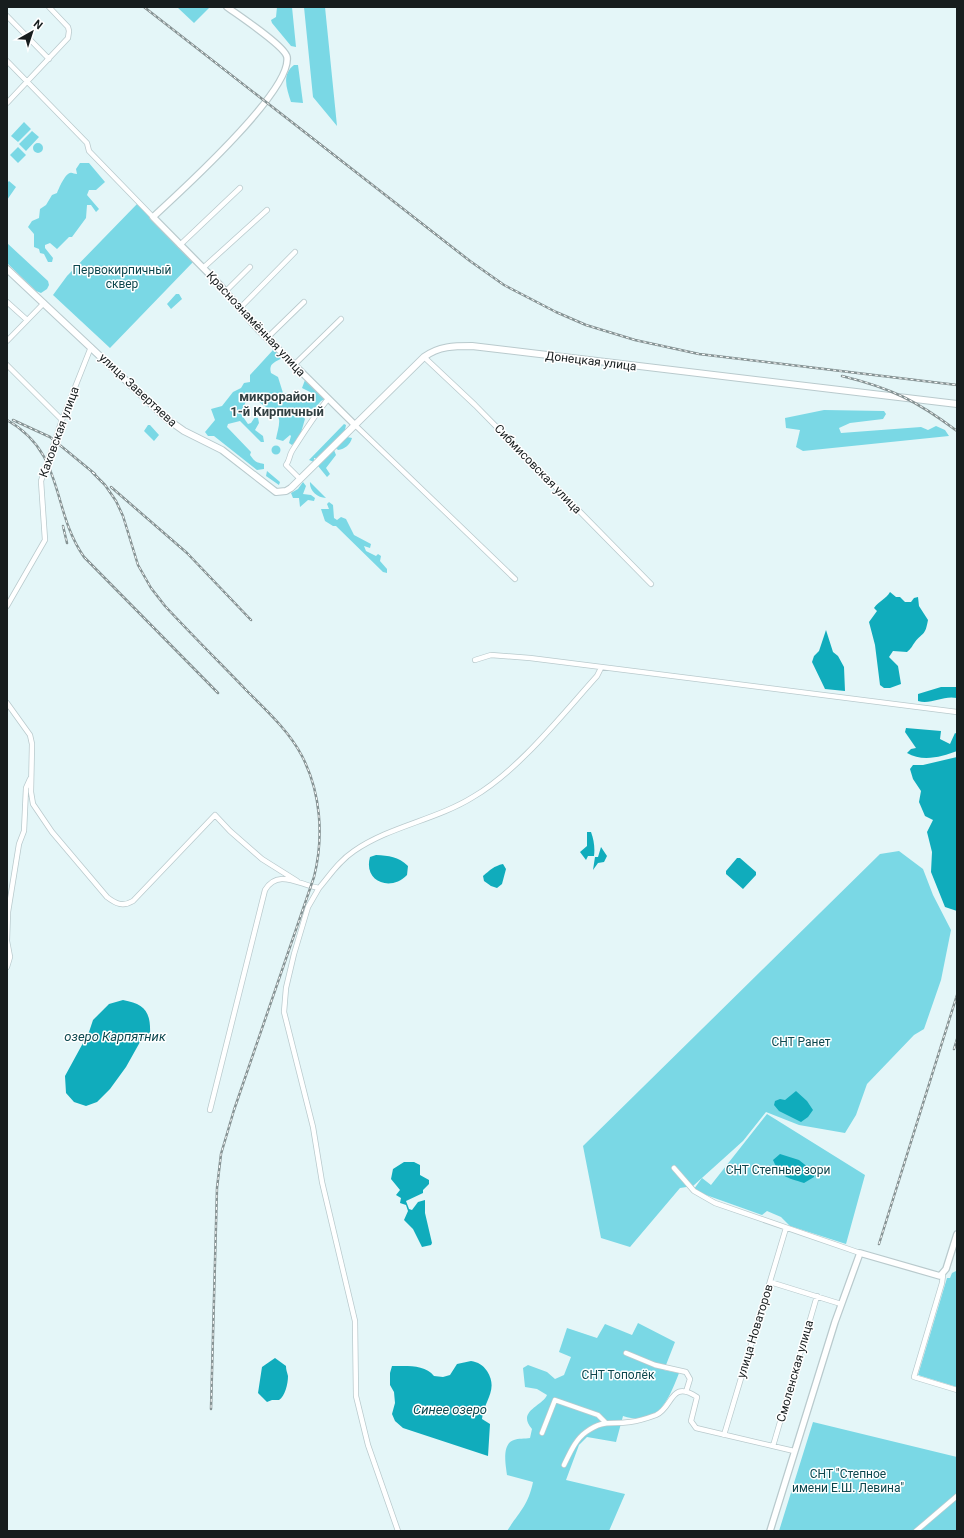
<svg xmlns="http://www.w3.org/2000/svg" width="964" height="1538" font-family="Roboto,sans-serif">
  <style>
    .green { fill: #7ad8e5 }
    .water { fill: #10acbc }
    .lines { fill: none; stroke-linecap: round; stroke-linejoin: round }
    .minor-casing { stroke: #b9cacd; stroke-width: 6 }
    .tertiary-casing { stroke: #b9cacd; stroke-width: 8 }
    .secondary-casing { stroke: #b9cacd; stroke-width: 8 }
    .minor { stroke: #fff; stroke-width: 4.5 }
    .tertiary { stroke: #fff; stroke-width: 5.5 }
    .secondary { stroke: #fff; stroke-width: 6 }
    .rail-casing { stroke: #869394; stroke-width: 2.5 }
    .rail { stroke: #fff; stroke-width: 1; stroke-dasharray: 3; stroke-linecap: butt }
    .labels { text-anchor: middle; stroke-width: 3; stroke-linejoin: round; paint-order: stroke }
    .park-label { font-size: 12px; fill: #0c474e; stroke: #fff }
    .street-label { font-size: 12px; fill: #171d1e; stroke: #fff }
    .neighbourhood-label { font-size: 13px; font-weight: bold; fill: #324042; stroke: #fff }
    .water-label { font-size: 13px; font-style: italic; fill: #0d484f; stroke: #fff }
  </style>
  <rect width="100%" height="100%" fill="#e4f6f8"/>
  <!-- green -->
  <path class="green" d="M 177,7 L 210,7 L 194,23 Z
    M 277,7 L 292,7 L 296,47 L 291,46 L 272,23 L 271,20 L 276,17 Z
    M 304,7 L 325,7 L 337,126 L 313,97 Z
    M 294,65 L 298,65 L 303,103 L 291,102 C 287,89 281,75 294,65 Z
    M 24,122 L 31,129 L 18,142 L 11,136 Z
    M 32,131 L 39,137 L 26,151 L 19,144 Z
    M33 148a5 5 0 1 1 10 0a5 5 0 1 1-10 0Z
    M 18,147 L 26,155 L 18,163 L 10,155 Z
    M 80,163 L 89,163 L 105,182 L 96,190 L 89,190 L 87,195 L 99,209 L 96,212 L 91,205 L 87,205 L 86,218 L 72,237 L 69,237 L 57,249 L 50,243 L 45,245 L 45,248 L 53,258 L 52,262 L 48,262 L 44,254 L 40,253 L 39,249 L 34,247 L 34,234 L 28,227 L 32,221 L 39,218 L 40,209 L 46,205 L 52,195 L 57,193 C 59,188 65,174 70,173 C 72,172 74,174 77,174 L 76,169 Z
    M 9,181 L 16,187 L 7,200 L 7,183 Z
    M 137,204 L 194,261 L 110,348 L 53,295 L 67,276 Z
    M 7,243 L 48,281 L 49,285 L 47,289 L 41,293 L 36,291 L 7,263 Z
    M 176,294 L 179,294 L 182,299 L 171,309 L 167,304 Z
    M 273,350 L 277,352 L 282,358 C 276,362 268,363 271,373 L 278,377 L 283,393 L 291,394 L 303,403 L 307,397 L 313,398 L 314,394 L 302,388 L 305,380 L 325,399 L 321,401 L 314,409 L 304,408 L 302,415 L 305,419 C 302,428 301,439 292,445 L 289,443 L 291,436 L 290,435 L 283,441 L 276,439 C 277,433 280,425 279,419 C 278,415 256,399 251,398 L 246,401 L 241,414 L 248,424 L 251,423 L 255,417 L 258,418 L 259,423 L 255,430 L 263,436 L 264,442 L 261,442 L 240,421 L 228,424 L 227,427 L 251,452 L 250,455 C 255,462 256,462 264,464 L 264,469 L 257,470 L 214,436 L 208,436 L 205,432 L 215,420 L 211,409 L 222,406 L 233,392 L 241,388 L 244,383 L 250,382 L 250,375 Z
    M 824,410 L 884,411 L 886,414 L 883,419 L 850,423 L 839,428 L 841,433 L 921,427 L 928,430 L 936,426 L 945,430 L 949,436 L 803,451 L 796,447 L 800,430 L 786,428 L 785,418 Z
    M 344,424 L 346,425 L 345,430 L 317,458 L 314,458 L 314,462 L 309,460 Z
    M 148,425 L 150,425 L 159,435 L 154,441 L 144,431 Z
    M 347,437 L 352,438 C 350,445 345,449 338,450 L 336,448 Z
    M271.5 450a4.5 4.5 0 1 1 9 0a4.5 4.5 0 1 1-9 0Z
    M 334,450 L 336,455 L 326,468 L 330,474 L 327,477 L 318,466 Z
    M 267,471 L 280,482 L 279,485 L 266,476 Z
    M 303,482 L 306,486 L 303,494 L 311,495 L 315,498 L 314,501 L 308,500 L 300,507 L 299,498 L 293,498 L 291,493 L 298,489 Z
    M 310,482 L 326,498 C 317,498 309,490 310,482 Z
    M 329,502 L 333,505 L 334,518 L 337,520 L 341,517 L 346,519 L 354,535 L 371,544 L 370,548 L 364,546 L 366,551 L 376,556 L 378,554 L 381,556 L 380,561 L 387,569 L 387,573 L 383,572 L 336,526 L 333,526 L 325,521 L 321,509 L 329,509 L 327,504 Z
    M 899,851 L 923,869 L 933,895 L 951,930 L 941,980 L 924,1029 L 914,1035 L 867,1084 L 856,1115 L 845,1133 L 799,1125 L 766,1112 L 743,1141 L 693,1186 L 680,1188 L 630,1247 L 601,1238 L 583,1146 L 880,854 Z
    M 767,1114 L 865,1175 L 846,1244 L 790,1226 L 781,1217 L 767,1211 L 762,1215 L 706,1195 L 694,1189 L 702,1178 L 711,1185 Z
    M 956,1271 L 957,1274 L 957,1387 L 918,1375 L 947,1278 L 950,1278 L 952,1273 Z
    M 638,1323 L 675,1342 L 664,1370 L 679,1373 C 668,1401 658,1427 623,1416 L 616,1442 L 587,1437 L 579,1445 L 566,1480 L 625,1494 L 609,1531 L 507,1531 C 519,1512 528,1506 533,1482 L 507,1475 C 506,1466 501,1444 514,1440 C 518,1438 525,1439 530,1438 L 532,1429 C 516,1411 543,1406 547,1395 L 537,1389 L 525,1387 L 523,1368 L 528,1365 L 547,1372 L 555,1379 L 564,1375 L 571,1357 L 559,1352 L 567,1328 L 597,1338 L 605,1324 L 632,1335 Z
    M 813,1422 L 957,1457 L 957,1531 L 779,1531 Z"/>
  <!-- water -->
  <path class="water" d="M 890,592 L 896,597 L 900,597 L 905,602 L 911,602 L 914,598 L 918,597 L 919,606 L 928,620 C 925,636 924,631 915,642 C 912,646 911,649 907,652 L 893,651 L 889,657 L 898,666 L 901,684 L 890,688 L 884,688 L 880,685 L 875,645 L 869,622 L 877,611 L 874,608 C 879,601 886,599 890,592 Z
    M 826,630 L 833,652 L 838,656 L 844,667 L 845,691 L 825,689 L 812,662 L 814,656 L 819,651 Z
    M 941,687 L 957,687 L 957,698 C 943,695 931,705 918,701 L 918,694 Z
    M 906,728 L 941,731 L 940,739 L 950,744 L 955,733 L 957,734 L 957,751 C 942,757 922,762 907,753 L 911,749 L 916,748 L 905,732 Z
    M 957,757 L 957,911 L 945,907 L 931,872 L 932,852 L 927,832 L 933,820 L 925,816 L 919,802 L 921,791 L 913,779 L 910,769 L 913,765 L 923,765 Z
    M 587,832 L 591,832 C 594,840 595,848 594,856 L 588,856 L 586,860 L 580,852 L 587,846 Z
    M 601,847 L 607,856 L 604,862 L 598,863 L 593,870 L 595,857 L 598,857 Z
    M 376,855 C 389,856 398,856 408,866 L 407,875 C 391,892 363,882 370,857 Z
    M 737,858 L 740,858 L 756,872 L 756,875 L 743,889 L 726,874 L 726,871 Z
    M 503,864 L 506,869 L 502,884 L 497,888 L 491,886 L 484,881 L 483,876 C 490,870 494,866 503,864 Z
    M 123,1000 C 144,1004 151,1011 150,1034 L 140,1042 L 126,1067 L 110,1089 L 97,1102 L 86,1106 L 74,1102 L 66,1093 L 65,1076 L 89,1032 L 93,1020 L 109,1004 Z
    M 796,1091 L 807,1101 L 813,1110 L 808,1117 L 801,1122 L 779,1111 L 774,1105 L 775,1101 L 780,1099 L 785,1100 Z
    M 780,1154 L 799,1160 L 814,1172 L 814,1177 L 804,1183 C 786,1177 781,1178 773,1160 Z
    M 404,1162 L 414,1162 L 420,1165 L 420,1175 L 429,1180 L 429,1184 L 423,1190 L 423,1193 L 406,1201 L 409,1209 L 412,1210 L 418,1202 L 425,1200 L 425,1213 L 432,1243 L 431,1245 L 422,1247 L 413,1229 L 404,1220 L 408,1211 L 406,1205 L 400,1203 L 401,1198 L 396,1195 L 400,1190 L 391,1179 L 393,1169 Z
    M 275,1358 L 286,1366 C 286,1370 287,1372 288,1376 C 288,1384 285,1396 279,1400 L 272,1400 L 267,1402 L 258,1393 L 262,1367 Z
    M 471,1361 C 478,1362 483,1365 487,1371 C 499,1390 484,1400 482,1419 L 490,1424 L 488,1456 L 403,1428 L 395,1421 L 392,1414 L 395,1403 L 394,1392 L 390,1385 L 390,1373 L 392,1366 C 406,1366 425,1364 434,1376 L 443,1377 L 450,1375 L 457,1364 Z"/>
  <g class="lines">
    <defs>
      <path id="minor" d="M 7,16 L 49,59
        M 7,61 L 87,143 L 89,151 L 153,217
        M 7,103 L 68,38 L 69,31 L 68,27 L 49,7
        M 180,245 L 240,188
        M 203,268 L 267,210
        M 226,291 L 250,267
        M 7,302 L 27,320
        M 240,308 L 295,252
        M 267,338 L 304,302
        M 7,341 L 44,303
        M 424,357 L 475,405 L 651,584
        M 7,365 L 62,420
        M 294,365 L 341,319
        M 355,425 L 515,579
        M 300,479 L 286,465 C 290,460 289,456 292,451 C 304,432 314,416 328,399
        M 7,606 L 45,540 L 41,481 L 62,420 L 91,347
        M 475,660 L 491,655 L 530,658 L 957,712
        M 7,703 L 30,735 L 32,744 L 31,792 L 33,804 L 52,832 L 107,897 C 116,904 123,907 133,901 L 215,815 L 230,831 L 262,859 L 297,881
        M 319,888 L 308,907 L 294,954 L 286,988 L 284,1012 L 313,1127 L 322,1182 L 355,1321 L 356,1396 L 368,1445 L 398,1531
        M 7,941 L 8,912 L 19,844 L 24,831 L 26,788 L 30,779
        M 7,967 L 10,957 L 7,941
        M 210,1110 L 265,890 C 278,868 299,885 319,888 C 330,875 339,861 354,851 C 390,826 436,820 473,797 C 519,770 561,716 597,676 L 601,668
        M 674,1168 L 694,1191 L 715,1203 L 860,1253
        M 943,1275 L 942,1283 L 914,1377 L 957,1390
        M 770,1282 L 841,1304
        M 626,1353 L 655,1365 L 686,1372 L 690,1379 L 686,1392
        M 542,1433 L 555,1400 L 598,1415 L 605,1422
        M 724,1435 L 786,1228
        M 773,1446 L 817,1296
        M 564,1465 C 570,1453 575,1440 586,1432 C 604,1419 610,1425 630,1422 C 638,1421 648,1418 656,1415 C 673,1408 670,1379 697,1397 L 691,1421 L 696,1428 L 794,1451
        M 916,1531 L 957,1496"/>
      <path id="tertiary" d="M 227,7 C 238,15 285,46 287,57 C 292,91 179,193 153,217 L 220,285 L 255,326 L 355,425
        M 770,1531 L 835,1322 L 860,1253 L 940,1276 L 946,1269 L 957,1234"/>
      <path id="secondary" d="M 7,269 L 167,419 L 184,431 L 222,450 L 276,492 L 286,491 L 291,488 L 424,357 C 439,346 454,346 472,346 L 957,404"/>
    </defs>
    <!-- minor casing -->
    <use href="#minor" class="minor-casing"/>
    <!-- tertiary casing -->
    <use href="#tertiary" class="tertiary-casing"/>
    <!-- secondary casing -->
    <use href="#secondary" class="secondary-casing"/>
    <!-- minor -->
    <use href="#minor" class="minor"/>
    <!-- tertiary -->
    <use href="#tertiary" class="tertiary"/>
    <!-- secondary -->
    <use href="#secondary" class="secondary"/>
    <defs>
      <path id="rail" d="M 144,7 L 470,261 L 504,285 L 556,312 L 586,325 L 635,340 L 699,354 L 957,385
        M 842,376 C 891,388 917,401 957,431
        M 7,420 C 66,454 50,508 84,557 L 218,693
        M 13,420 L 50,437 L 95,474
        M 92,472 L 105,485 L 116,501 L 123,516 L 138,565 L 151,588 L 165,606 C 192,635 220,663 247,691 C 266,710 289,731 302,756 C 321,793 324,837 314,877 L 234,1110 L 221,1154 L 217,1188 L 211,1409
        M 111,487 L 187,553 L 251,620
        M 63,526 L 67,543
        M 954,1049 L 957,1039
        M 879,1244 L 957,995"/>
    </defs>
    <!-- rail casing -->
    <use href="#rail" class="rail-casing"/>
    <!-- rail -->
    <use href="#rail" class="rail"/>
  </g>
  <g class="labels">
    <!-- park labels -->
    <g class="park-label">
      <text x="122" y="274">Первокирпичный<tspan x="122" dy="14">сквер</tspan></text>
      <text x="801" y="1046">СНТ Ранет</text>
      <text x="778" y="1174">СНТ Степные зори</text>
      <text x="618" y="1379">СНТ Тополёк</text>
      <text x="848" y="1478">СНТ "Степное<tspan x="848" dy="14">имени Е.Ш. Левина"</tspan></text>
    </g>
    <!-- street labels -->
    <g class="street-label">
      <text transform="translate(256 324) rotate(47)" y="4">Краснознамённая улица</text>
      <text transform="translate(591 361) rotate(7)" y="4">Донецкая улица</text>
      <text transform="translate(138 390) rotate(43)" y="4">улица Завертяева</text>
      <text transform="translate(59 432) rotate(-70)" y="4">Каховская улица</text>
      <text transform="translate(538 469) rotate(46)" y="4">Сибмисовская улица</text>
      <text transform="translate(755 1331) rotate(-73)" y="4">улица Новаторов</text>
      <text transform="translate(795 1371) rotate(-74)" y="4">Смоленская улица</text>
    </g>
    <!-- neighbourhood labels -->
    <g class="neighbourhood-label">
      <text x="277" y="401">микрорайон<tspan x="277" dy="15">1-й Кирпичный</tspan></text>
    </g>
    <!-- water labels -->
    <g class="water-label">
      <text x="115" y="1041">озеро Карпятник</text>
      <text x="450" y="1414">Синее озеро</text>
    </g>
  </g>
  <!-- border -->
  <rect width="964" height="1538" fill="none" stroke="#171d1e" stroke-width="16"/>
  <!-- north arrow -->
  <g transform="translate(32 32) rotate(39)" stroke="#ffffff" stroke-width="3" paint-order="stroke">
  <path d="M0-3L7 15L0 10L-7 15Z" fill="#171d1e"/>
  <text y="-6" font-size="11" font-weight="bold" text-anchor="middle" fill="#171d1e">N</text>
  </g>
</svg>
